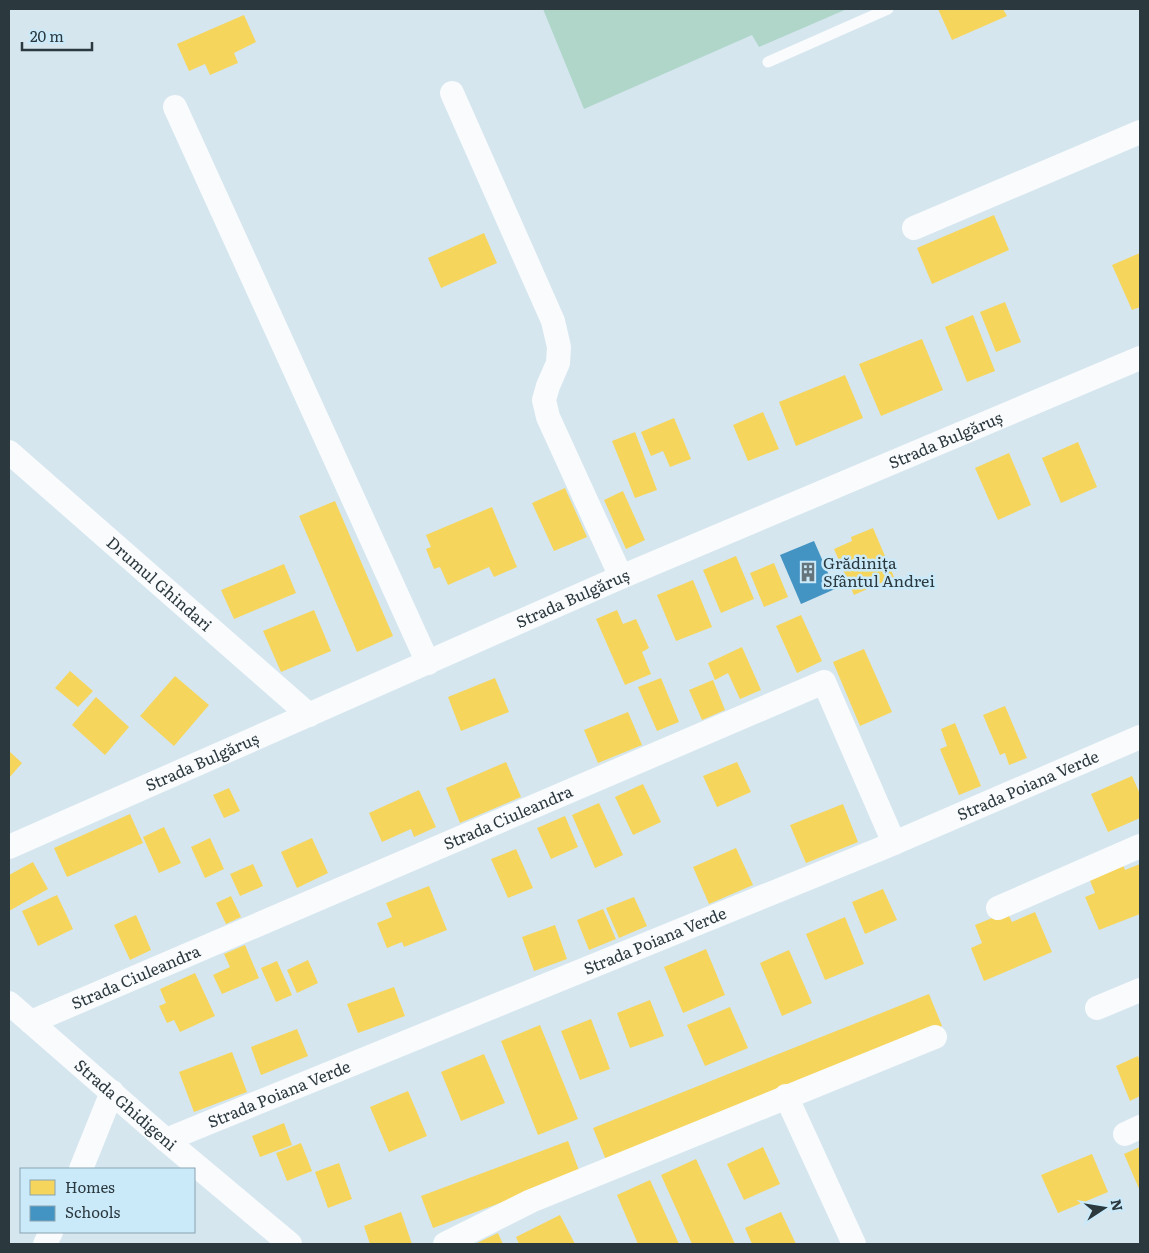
<svg xmlns="http://www.w3.org/2000/svg" width="1149" height="1253" font-family="Literata,serif">
  <style>
    .green { fill: #b0d6c9 }
    .homes { fill: #f6d55c }
    .schools { fill: #4393c3 }
    .lines { fill: none; stroke-linecap: round; stroke-linejoin: round }
    .lane { stroke: #f9fbfd; stroke-width: 11 }
    .street { stroke: #f9fbfd; stroke-width: 24 }
    .labels { text-anchor: middle; stroke-width: 5; stroke-linejoin: round; paint-order: stroke }
    .street-label { font-size: 16px; fill: #2b383e; stroke: #caeafa }
    .poi-label { font-size: 16px; fill: #2b383e; stroke: #caeafa; text-anchor: start }
  </style>
  <rect width="100%" height="100%" fill="#d5e6ef"/>
  <!-- green -->
  <path class="green" d="M 543,9 L 847,9 L 759,47 L 752,35 L 584,109 Z"/>
  <!-- homes -->
  <path class="homes" d="M 938,9 L 1003,9 L 1007,16 L 952,40 Z
    M 244,15 L 256,42 L 234,53 L 238,63 L 210,75 L 205,64 L 189,71 L 177,44 Z
    M 994,215 L 1009,250 L 932,284 L 917,248 Z
    M 484,233 L 497,263 L 441,288 L 428,258 Z
    M 1140,253 L 1140,307 L 1132,310 L 1112,265 Z
    M 1005,302 L 1021,342 L 996,352 L 980,312 Z
    M 973,315 L 995,371 L 967,382 L 945,327 Z
    M 922,339 L 943,390 L 881,416 L 859,364 Z
    M 845,375 L 863,418 L 796,446 L 779,402 Z
    M 763,412 L 779,449 L 748,461 L 733,425 Z
    M 674,418 L 691,459 L 670,467 L 663,451 L 651,456 L 641,432 Z
    M 635,432 L 657,490 L 635,498 L 612,441 Z
    M 1078,442 L 1097,487 L 1061,503 L 1042,458 Z
    M 1009,453 L 1031,505 L 998,520 L 975,468 Z
    M 565,488 L 587,537 L 554,551 L 532,503 Z
    M 623,491 L 645,540 L 626,549 L 604,500 Z
    M 335,501 L 393,636 L 357,652 L 299,516 Z
    M 492,507 L 517,567 L 494,577 L 489,567 L 448,585 L 440,567 L 434,569 L 426,549 L 431,547 L 426,535 Z
    M 873,528 L 894,577 L 854,595 L 834,549 L 852,541 L 851,537 Z
    M 736,556 L 754,599 L 721,613 L 703,570 Z
    M 774,563 L 788,597 L 764,607 L 750,573 Z
    M 284,564 L 296,593 L 234,619 L 221,590 Z
    M 693,580 L 712,627 L 676,641 L 657,595 Z
    M 314,610 L 331,651 L 281,672 L 263,631 Z
    M 617,610 L 623,624 L 636,619 L 649,648 L 642,652 L 651,674 L 625,685 L 596,619 Z
    M 801,615 L 822,661 L 797,673 L 776,626 Z
    M 742,647 L 761,690 L 740,699 L 728,673 L 715,680 L 708,663 Z
    M 864,649 L 892,712 L 860,726 L 833,662 Z
    M 70,671 L 93,691 L 78,707 L 55,688 Z
    M 175,676 L 209,705 L 174,746 L 140,716 Z
    M 495,678 L 509,712 L 461,731 L 448,697 Z
    M 661,678 L 679,722 L 657,731 L 638,687 Z
    M 713,680 L 725,710 L 702,720 L 689,690 Z
    M 96,697 L 129,727 L 105,755 L 72,725 Z
    M 1005,706 L 1027,758 L 1009,765 L 1005,753 L 1000,755 L 983,715 Z
    M 628,712 L 642,745 L 598,763 L 584,730 Z
    M 955,723 L 981,786 L 959,795 L 940,749 L 947,746 L 941,729 Z
    M 9,751 L 22,763 L 9,778 Z
    M 506,762 L 521,797 L 460,823 L 446,788 Z
    M 737,762 L 751,792 L 717,807 L 703,776 Z
    M 1132,776 L 1140,794 L 1140,818 L 1108,832 L 1091,794 Z
    M 643,784 L 661,822 L 633,835 L 615,797 Z
    M 229,788 L 240,811 L 224,818 L 213,795 Z
    M 419,790 L 436,827 L 414,837 L 411,829 L 382,842 L 369,813 Z
    M 599,803 L 623,855 L 595,868 L 572,815 Z
    M 843,804 L 858,842 L 806,863 L 790,825 Z
    M 130,814 L 143,843 L 67,877 L 54,848 Z
    M 565,816 L 578,847 L 551,859 L 537,828 Z
    M 164,827 L 181,863 L 159,873 L 143,837 Z
    M 210,838 L 224,869 L 205,878 L 191,847 Z
    M 312,838 L 328,873 L 297,888 L 281,852 Z
    M 736,848 L 753,885 L 709,904 L 693,867 Z
    M 516,849 L 533,888 L 508,898 L 491,859 Z
    M 33,862 L 48,889 L 9,911 L 9,875 Z
    M 1122,862 L 1125,870 L 1140,864 L 1140,914 L 1099,930 L 1085,897 L 1095,893 L 1088,876 Z
    M 253,864 L 263,886 L 240,896 L 230,874 Z
    M 429,886 L 447,930 L 404,947 L 402,942 L 387,948 L 377,923 L 392,917 L 386,903 Z
    M 883,889 L 897,920 L 865,934 L 852,902 Z
    M 57,895 L 73,929 L 38,946 L 22,911 Z
    M 231,896 L 241,917 L 226,924 L 216,903 Z
    M 634,897 L 647,926 L 619,938 L 606,908 Z
    M 603,909 L 616,939 L 589,950 L 577,920 Z
    M 1007,912 L 1012,922 L 1035,912 L 1052,952 L 984,981 L 971,948 L 982,943 L 975,925 Z
    M 136,915 L 151,950 L 130,960 L 114,925 Z
    M 845,917 L 864,964 L 825,980 L 806,934 Z
    M 555,925 L 567,959 L 534,971 L 522,937 Z
    M 245,945 L 259,978 L 222,994 L 213,975 L 230,967 L 224,954 Z
    M 706,949 L 725,995 L 683,1013 L 664,967 Z
    M 789,950 L 812,1003 L 782,1016 L 760,963 Z
    M 308,960 L 318,983 L 297,993 L 287,970 Z
    M 277,961 L 292,995 L 276,1002 L 261,968 Z
    M 195,973 L 215,1016 L 180,1032 L 174,1020 L 167,1023 L 159,1006 L 166,1003 L 160,989 Z
    M 394,987 L 405,1016 L 358,1033 L 347,1004 Z
    M 929,994 L 942,1026 L 606,1160 L 593,1128 Z
    M 650,1000 L 664,1036 L 630,1048 L 617,1013 Z
    M 730,1007 L 748,1048 L 705,1066 L 687,1025 Z
    M 591,1019 L 610,1069 L 580,1080 L 561,1031 Z
    M 540,1025 L 578,1119 L 538,1135 L 501,1041 Z
    M 297,1029 L 308,1056 L 261,1075 L 251,1047 Z
    M 232,1052 L 247,1092 L 194,1112 L 179,1072 Z
    M 484,1054 L 505,1103 L 461,1121 L 441,1072 Z
    M 1138,1056 L 1140,1062 L 1140,1096 L 1130,1101 L 1116,1066 Z
    M 408,1091 L 427,1136 L 389,1152 L 370,1107 Z
    M 284,1123 L 292,1145 L 260,1157 L 252,1136 Z
    M 568,1141 L 580,1173 L 433,1228 L 421,1196 Z
    M 301,1143 L 312,1171 L 287,1181 L 276,1153 Z
    M 763,1147 L 780,1184 L 744,1200 L 727,1164 Z
    M 1140,1147 L 1140,1191 L 1124,1154 Z
    M 1092,1154 L 1108,1192 L 1058,1213 L 1041,1175 Z
    M 696,1159 L 735,1244 L 692,1244 L 661,1175 Z
    M 339,1163 L 352,1199 L 328,1208 L 315,1172 Z
    M 650,1180 L 679,1244 L 638,1244 L 617,1195 Z
    M 401,1212 L 412,1244 L 370,1244 L 364,1226 Z
    M 781,1212 L 796,1244 L 752,1244 L 745,1228 Z
    M 560,1215 L 575,1244 L 519,1244 L 516,1237 Z
    M 498,1233 L 503,1244 L 475,1244 Z"/>
  <!-- schools -->
  <path class="schools" d="M 814,541 L 835,589 L 801,604 L 780,555 Z"/>
  <g class="lines">
    <!-- lane -->
    <path class="lane" d="M 768,62 L 888,9"/>
    <!-- street -->
    <g class="street">
      <path d="M 452,93 L 553,321 L 559,347 L 558,363 L 548,386 L 544,400 L 548,417 L 621,577"/>
      <path d="M 175,107 L 428,663"/>
      <path d="M 914,228 L 1140,132"/>
      <path id="s1" d="M 9,452 L 309,715"/>
      <path id="s2" d="M 9,847 L 621,577 L 1140,358"/>
      <path d="M 998,908 L 1140,846"/>
      <path id="s3" d="M 9,1003 L 166,1140 L 290,1244"/>
      <path d="M 1097,1008 L 1140,990"/>
      <path id="s4" d="M 31,1022 L 824,682 L 894,843"/>
      <path d="M 786,1096 L 854,1244"/>
      <path d="M 1125,1134 L 1140,1127"/>
      <path id="s5" d="M 166,1140 L 885,847 L 1140,737"/>
      <path d="M 81,1169 L 112,1092"/>
      <path d="M 45,1244 L 51,1232"/>
      <path d="M 445,1244 L 531,1201 L 935,1037"/>
    </g>
  </g>
  <!-- icons -->
  <defs>
    <symbol id="building-bare" viewBox="-9 -9 18 18"><path d="M-4-6H4V6H1V3H-1V6H-4ZM-2.5-4.3h1.7v1.8h-1.7ZM.8-4.3h1.7v1.8H.8ZM-2.5-1h1.7V.8h-1.7ZM.8-1h1.7V.8H.8Z" fill="#66757c" stroke="#caeafa" stroke-width="2.5" paint-order="stroke"/></symbol>
  </defs>
  <g fill-rule="evenodd">
    <use href="#building-bare" x="794" y="558" width="28" height="28"/>
  </g>
  <g class="labels">
    <!-- street labels -->
    <g class="street-label">
      <text dy="6" stroke="none"><textPath href="#s2" startOffset="1021">Strada Bulgăruș</textPath></text>
      <text dy="6" stroke="none"><textPath href="#s1" startOffset="200">Drumul Ghindari</textPath></text>
      <text dy="6" stroke="none"><textPath href="#s2" startOffset="616">Strada Bulgăruș</textPath></text>
      <text dy="6" stroke="none"><textPath href="#s2" startOffset="211">Strada Bulgăruș</textPath></text>
      <text dy="6" stroke="none"><textPath href="#s5" startOffset="932">Strada Poiana Verde</textPath></text>
      <text dy="6" stroke="none"><textPath href="#s4" startOffset="519">Strada Ciuleandra</textPath></text>
      <text dy="6" stroke="none"><textPath href="#s5" startOffset="528">Strada Poiana Verde</textPath></text>
      <text dy="6" stroke="none"><textPath href="#s4" startOffset="114">Strada Ciuleandra</textPath></text>
      <text dy="6" stroke="none"><textPath href="#s5" startOffset="122">Strada Poiana Verde</textPath></text>
      <text dy="6" stroke="none"><textPath href="#s3" startOffset="155">Strada Ghidigeni</textPath></text>
    </g>
    <!-- poi labels -->
    <g class="poi-label">
      <text x="823" y="569">Grădinița<tspan x="823" dy="18">Sfântul Andrei</tspan></text>
    </g>
  </g>
  <!-- border -->
  <rect width="1149" height="1253" fill="none" stroke="#2b383e" stroke-width="20"/>
  <!-- legend -->
  <rect x="20" y="1168" width="175" height="65" fill="#caeafa" stroke="#8aa3af"/>
  <rect x="30" y="1180" width="25" height="15" fill="#f6d55c" stroke="#8aa3af"/>
  <text x="65" y="1193" font-size="15" fill="#2b383e">Homes</text>
  <rect x="30" y="1206" width="25" height="15" fill="#4393c3" stroke="#8aa3af"/>
  <text x="65" y="1218" font-size="15" fill="#2b383e">Schools</text>
  <!-- north arrow -->
  <g transform="translate(1104 1208) rotate(78)" stroke="#caeafa" stroke-width="4" paint-order="stroke">
  <path d="M0-4L9 19L0 12L-9 19Z" fill="#2b383e"/>
  <text y="-8" font-size="14" font-weight="bold" text-anchor="middle" fill="#2b383e">N</text>
  </g>
  <!-- scale -->
  <path d="M22 42v8h70v-8" fill="none" stroke="#2b383e" stroke-width="2.5"/>
  <text x="30" y="42" font-size="15" fill="#2b383e" stroke="#caeafa" stroke-width="4" paint-order="stroke">20 m</text>
</svg>
